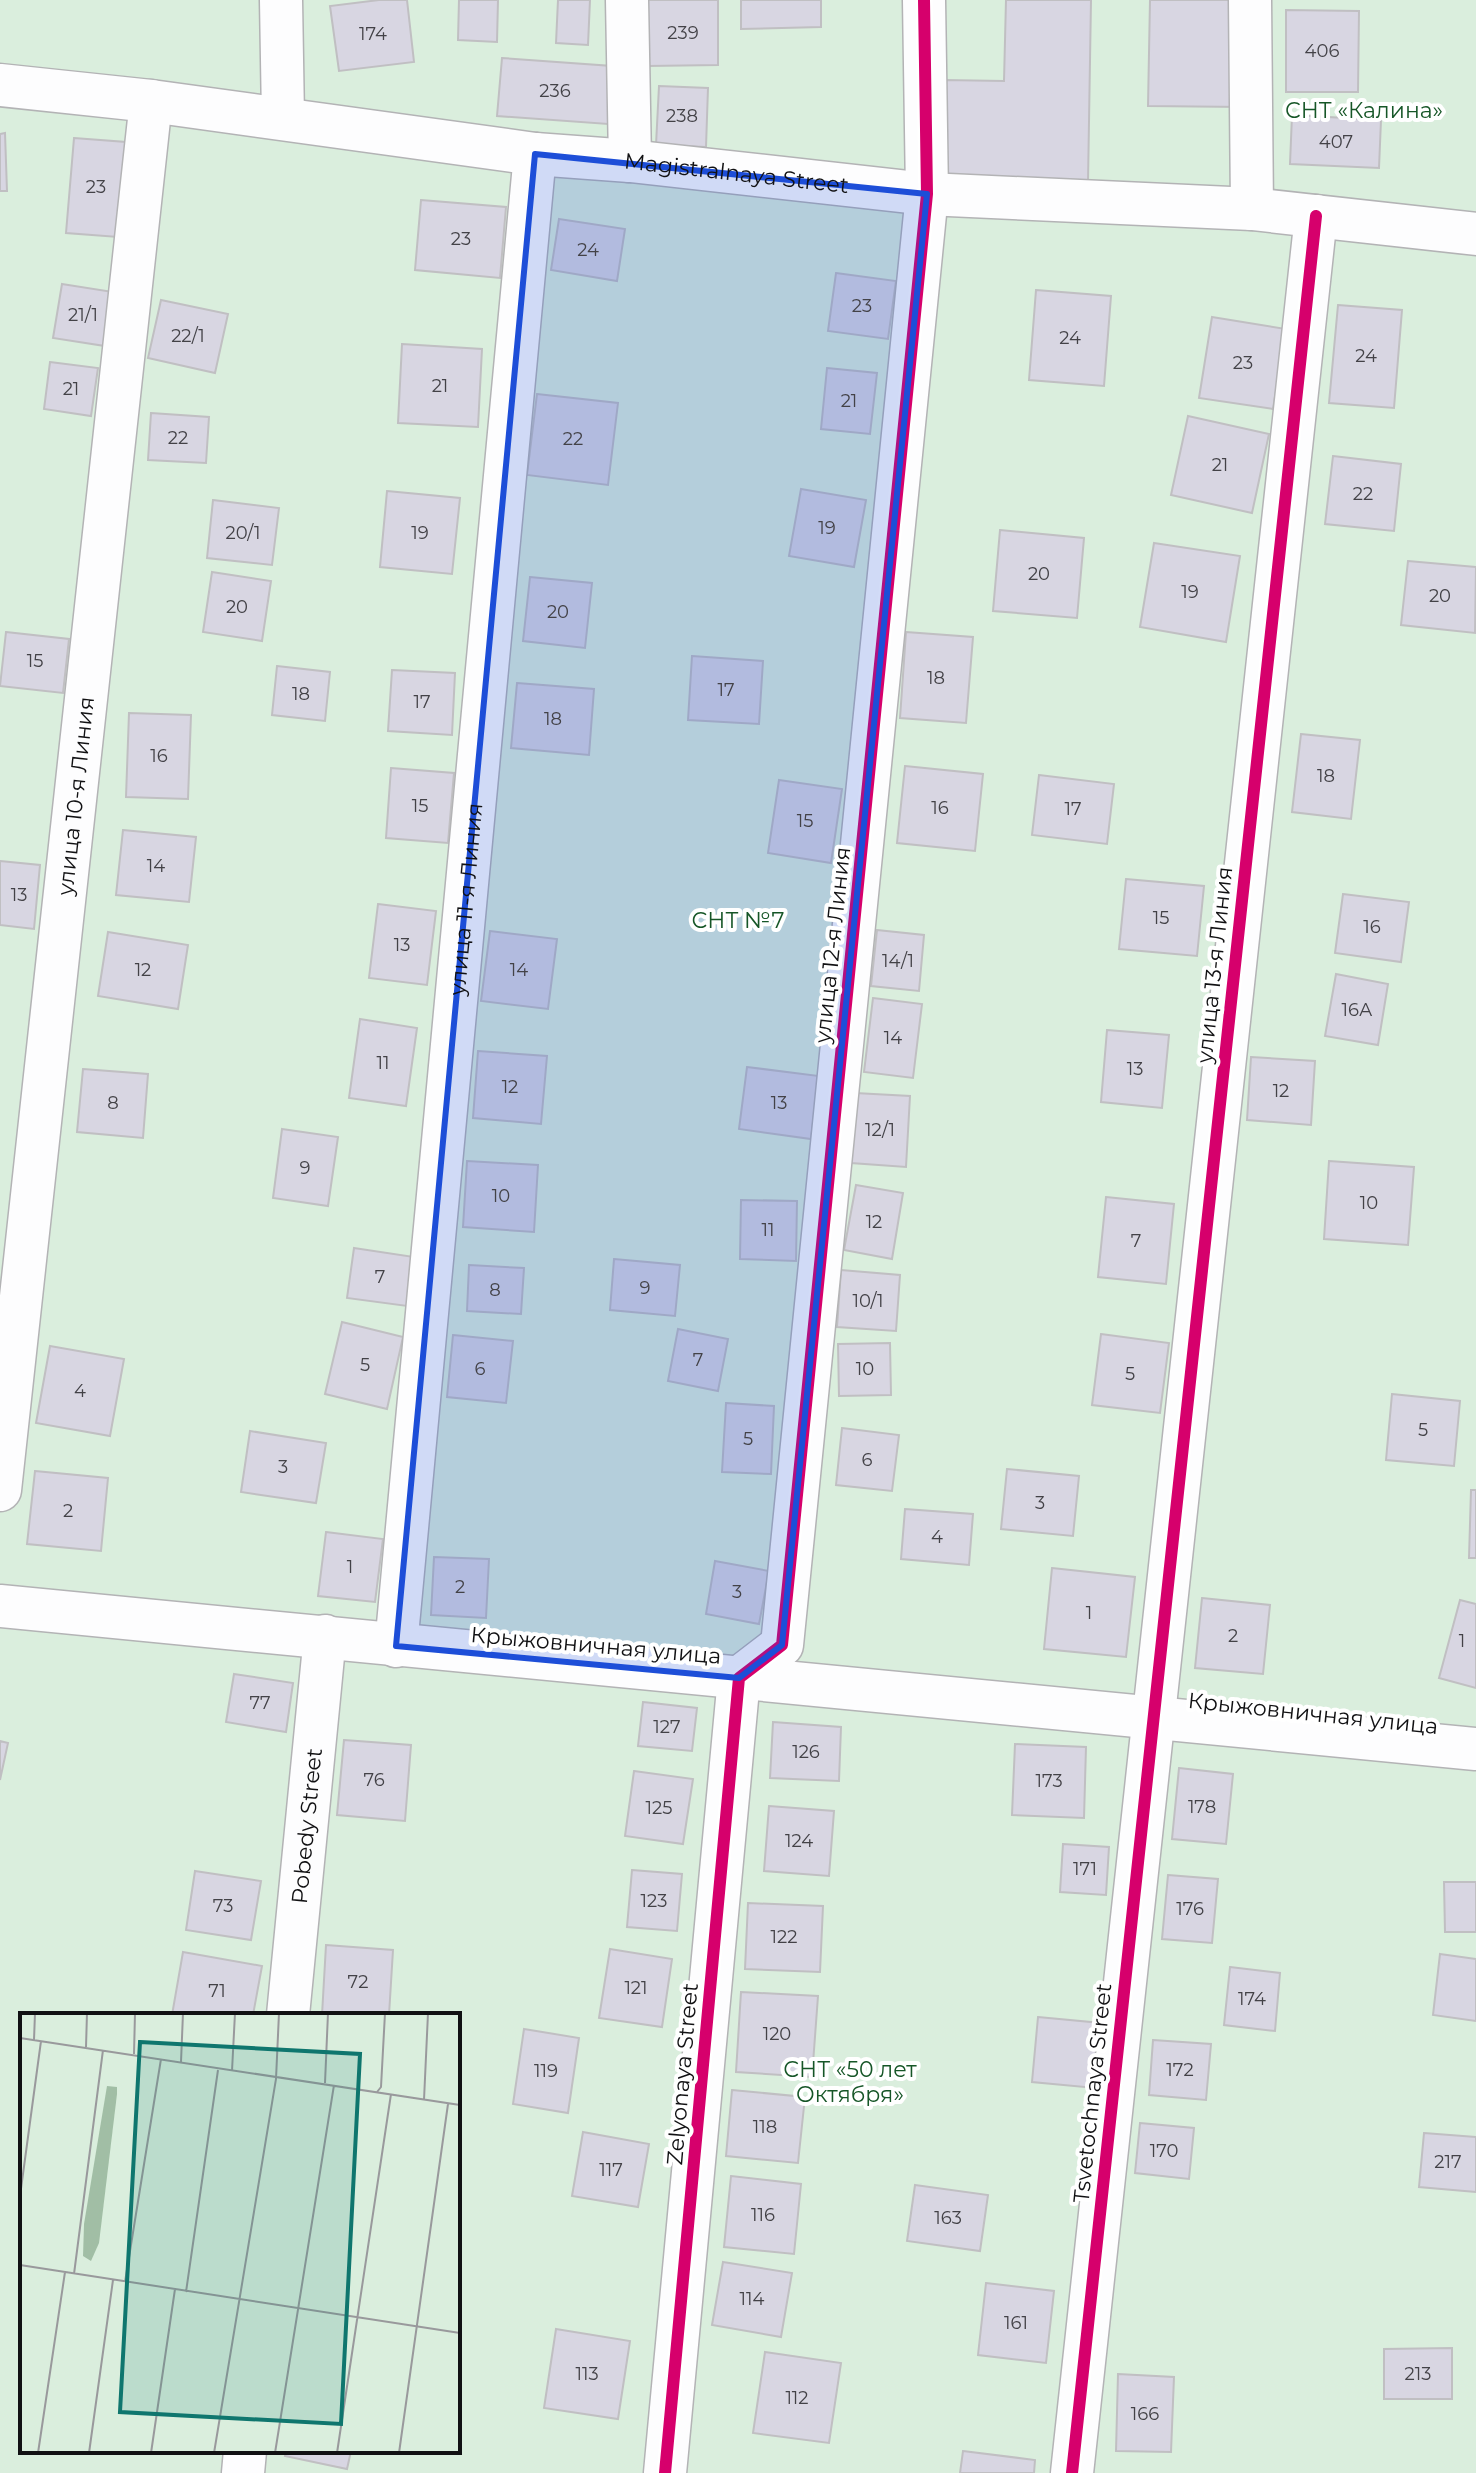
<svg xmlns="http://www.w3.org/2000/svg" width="1476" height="2473" font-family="Montserrat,sans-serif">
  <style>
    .green { fill: #daeedd; fill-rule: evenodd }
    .building { fill: #d8d6e2; stroke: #c0bfc2; stroke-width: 2 }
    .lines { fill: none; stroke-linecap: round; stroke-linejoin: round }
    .street-casing { stroke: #b3b3b5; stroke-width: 45 }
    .street { stroke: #fdfdfe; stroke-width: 42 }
    .cycleway-casing { stroke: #fff; stroke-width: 17 }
    .cycleway { stroke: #d6006c; stroke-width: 12 }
    .marked { fill: #1d4ed8; fill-opacity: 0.2; stroke: #1d4ed8; stroke-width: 6; stroke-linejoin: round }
    .labels { text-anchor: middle; stroke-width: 8; stroke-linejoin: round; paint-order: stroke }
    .number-label { font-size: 18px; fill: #434247 }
    .park-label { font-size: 22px; fill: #165627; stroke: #fff }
    .street-label { font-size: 22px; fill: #111113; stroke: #fff }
    .inset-road { fill: none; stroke: #99999c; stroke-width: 2 }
    .view { fill: #0f766e; fill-opacity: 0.15; stroke: #0f766e; stroke-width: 4 }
    .inset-edge { fill: none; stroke: #111113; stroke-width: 4 }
  </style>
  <rect width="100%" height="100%" fill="#f4f3f7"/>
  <!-- green -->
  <path class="green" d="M 0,0 L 1476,0 L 1476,2473 L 0,2473 ZM 22,2015 L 458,2015 L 458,2451 L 22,2451 Z"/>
  <!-- building -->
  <path class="building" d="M 379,0 L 407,0 L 414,62 L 339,71 L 330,6 Z
    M 459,0 L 498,0 L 497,42 L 458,40 Z
    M 558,0 L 590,0 L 588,45 L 556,43 Z
    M 647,0 L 718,0 L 718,65 L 648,66 Z
    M 741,0 L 821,0 L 821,27 L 741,29 Z
    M 1006,0 L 1091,0 L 1088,183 L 942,181 L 944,80 L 1004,81 Z
    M 1150,0 L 1245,0 L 1243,107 L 1148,106 Z
    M 1286,10 L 1359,11 L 1358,92 L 1286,92 Z
    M 502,58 L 612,66 L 608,124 L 497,116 Z
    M 659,86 L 708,88 L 706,147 L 656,145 Z
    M 1292,115 L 1381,120 L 1379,168 L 1290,164 Z
    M 5,133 L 7,191 L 0,191 L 0,134 Z
    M 74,138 L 126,142 L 118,237 L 66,233 Z
    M 421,200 L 506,207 L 500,278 L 415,270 Z
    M 559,219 L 625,229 L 617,281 L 551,270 Z
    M 836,273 L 896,281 L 888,339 L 828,331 Z
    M 62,284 L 113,292 L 105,346 L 53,338 Z
    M 1036,290 L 1111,296 L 1104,386 L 1029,380 Z
    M 161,300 L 228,314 L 215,373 L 148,358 Z
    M 1338,305 L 1402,310 L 1394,408 L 1329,403 Z
    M 1212,317 L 1286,329 L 1273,409 L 1199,398 Z
    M 402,344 L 482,349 L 478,427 L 398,423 Z
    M 50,362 L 98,368 L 91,416 L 44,409 Z
    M 827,368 L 877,373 L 870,434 L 821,429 Z
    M 537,394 L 618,403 L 608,485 L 527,475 Z
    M 151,413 L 209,417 L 206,463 L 148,460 Z
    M 1188,416 L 1269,434 L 1252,513 L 1171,495 Z
    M 1333,456 L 1401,464 L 1394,531 L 1325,524 Z
    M 801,489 L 866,500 L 854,567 L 789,556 Z
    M 387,491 L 460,498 L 452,574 L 380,567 Z
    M 213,500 L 279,508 L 272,565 L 207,558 Z
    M 1000,530 L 1084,538 L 1077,618 L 993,611 Z
    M 1154,543 L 1240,556 L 1226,642 L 1140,627 Z
    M 1408,561 L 1476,567 L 1475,633 L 1401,625 Z
    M 212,572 L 271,581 L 262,641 L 203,632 Z
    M 530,577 L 592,583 L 585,648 L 523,641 Z
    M 6,632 L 69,639 L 63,693 L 0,686 Z
    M 906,632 L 973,637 L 966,723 L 900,718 Z
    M 692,656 L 763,661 L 759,724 L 688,720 Z
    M 277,666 L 330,672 L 325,721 L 272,715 Z
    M 392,670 L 455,673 L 452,735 L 388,731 Z
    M 517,683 L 594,689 L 589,755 L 511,748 Z
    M 129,713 L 191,715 L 188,799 L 126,797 Z
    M 1301,734 L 1360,740 L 1351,819 L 1292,812 Z
    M 905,766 L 983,774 L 975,851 L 897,843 Z
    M 391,768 L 454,773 L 448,843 L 386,838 Z
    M 1039,775 L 1114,784 L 1107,844 L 1032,835 Z
    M 779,780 L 842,789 L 831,863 L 768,853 Z
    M 123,830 L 196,837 L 189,902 L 116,895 Z
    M 0,861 L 40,865 L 34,929 L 0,925 Z
    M 1126,879 L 1204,886 L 1197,956 L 1119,949 Z
    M 1343,894 L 1409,902 L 1401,962 L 1335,953 Z
    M 378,904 L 436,911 L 427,985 L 369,978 Z
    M 877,930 L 924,935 L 919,991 L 871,986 Z
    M 490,931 L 557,939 L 548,1009 L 481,1001 Z
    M 108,932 L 188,945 L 178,1009 L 98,996 Z
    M 1336,974 L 1388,984 L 1378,1045 L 1325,1036 Z
    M 873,998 L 922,1004 L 913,1078 L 864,1072 Z
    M 360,1019 L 417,1028 L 406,1106 L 349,1098 Z
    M 1107,1030 L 1169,1035 L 1162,1108 L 1101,1102 Z
    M 478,1051 L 547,1056 L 541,1124 L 473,1118 Z
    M 1251,1057 L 1315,1061 L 1311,1125 L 1247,1120 Z
    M 747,1067 L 819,1076 L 811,1139 L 739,1129 Z
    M 83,1069 L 148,1074 L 143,1138 L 77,1132 Z
    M 855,1093 L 910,1096 L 906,1167 L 851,1163 Z
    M 282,1129 L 338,1137 L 328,1206 L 273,1198 Z
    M 467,1161 L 538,1165 L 534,1232 L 463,1227 Z
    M 1329,1161 L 1414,1167 L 1408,1245 L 1324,1239 Z
    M 856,1185 L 903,1193 L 892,1259 L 844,1250 Z
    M 1106,1197 L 1174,1204 L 1166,1284 L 1098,1277 Z
    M 741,1200 L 797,1201 L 796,1261 L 740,1259 Z
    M 354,1248 L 414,1257 L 407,1306 L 347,1298 Z
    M 614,1259 L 680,1265 L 675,1316 L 610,1310 Z
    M 469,1265 L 524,1268 L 521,1314 L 467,1311 Z
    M 841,1270 L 900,1275 L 896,1331 L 837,1327 Z
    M 342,1322 L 403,1337 L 387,1409 L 325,1394 Z
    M 678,1329 L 728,1339 L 718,1391 L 668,1381 Z
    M 1101,1334 L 1169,1343 L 1160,1413 L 1092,1405 Z
    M 453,1335 L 513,1341 L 506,1403 L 447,1397 Z
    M 890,1343 L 891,1395 L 839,1396 L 838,1344 Z
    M 50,1346 L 124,1359 L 110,1436 L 36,1423 Z
    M 1392,1394 L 1460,1401 L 1454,1466 L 1386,1460 Z
    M 726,1403 L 774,1406 L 771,1474 L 722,1472 Z
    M 842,1428 L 899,1435 L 892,1491 L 836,1485 Z
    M 250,1431 L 326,1443 L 316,1503 L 241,1492 Z
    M 1007,1469 L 1079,1476 L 1073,1536 L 1001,1529 Z
    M 35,1471 L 108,1478 L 101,1551 L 27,1544 Z
    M 1471,1490 L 1476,1490 L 1476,1558 L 1469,1558 Z
    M 905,1509 L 973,1514 L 969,1565 L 901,1559 Z
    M 326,1532 L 383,1539 L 375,1602 L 318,1596 Z
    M 434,1557 L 489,1559 L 486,1618 L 431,1615 Z
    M 715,1561 L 769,1571 L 759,1624 L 706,1614 Z
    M 1052,1568 L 1135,1577 L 1126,1657 L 1044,1649 Z
    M 1202,1598 L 1270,1605 L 1263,1674 L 1195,1668 Z
    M 1460,1600 L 1476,1604 L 1476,1688 L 1439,1678 Z
    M 234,1674 L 293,1683 L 286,1732 L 226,1722 Z
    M 643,1702 L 697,1708 L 692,1751 L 638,1746 Z
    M 773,1722 L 841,1727 L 839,1781 L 770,1778 Z
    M 344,1740 L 411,1745 L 405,1821 L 337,1815 Z
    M 0,1741 L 8,1743 L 0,1780 Z
    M 1015,1744 L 1086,1747 L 1084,1818 L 1012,1815 Z
    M 1179,1768 L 1233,1774 L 1226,1844 L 1172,1839 Z
    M 634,1771 L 693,1779 L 683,1844 L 625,1836 Z
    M 769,1806 L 834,1811 L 829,1876 L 764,1871 Z
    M 1063,1844 L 1109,1847 L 1106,1895 L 1060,1892 Z
    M 632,1870 L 682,1874 L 677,1931 L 627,1927 Z
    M 195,1871 L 261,1881 L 251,1940 L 186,1930 Z
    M 1168,1875 L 1218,1879 L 1212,1943 L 1162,1939 Z
    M 1444,1882 L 1476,1882 L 1476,1932 L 1445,1932 Z
    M 748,1903 L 823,1906 L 820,1972 L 745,1969 Z
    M 326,1945 L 393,1950 L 389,2015 L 322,2015 Z
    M 610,1949 L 672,1959 L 662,2027 L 599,2018 Z
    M 183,1952 L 262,1966 L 253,2015 L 172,2015 Z
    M 1440,1954 L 1476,1959 L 1476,2021 L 1433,2015 Z
    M 1230,1967 L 1280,1973 L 1275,2031 L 1224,2025 Z
    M 741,1992 L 818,1996 L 812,2077 L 736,2072 Z
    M 1038,2017 L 1101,2023 L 1095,2088 L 1032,2082 Z
    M 524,2029 L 579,2038 L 568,2113 L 513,2104 Z
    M 1153,2040 L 1211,2044 L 1206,2100 L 1149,2095 Z
    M 732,2090 L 805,2097 L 798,2163 L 726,2156 Z
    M 1140,2123 L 1194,2128 L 1189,2179 L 1135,2173 Z
    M 583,2132 L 649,2144 L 638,2207 L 572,2196 Z
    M 1424,2133 L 1476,2137 L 1476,2192 L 1419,2187 Z
    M 731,2176 L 801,2184 L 794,2254 L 724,2247 Z
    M 915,2185 L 988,2195 L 980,2251 L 907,2241 Z
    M 723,2262 L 792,2273 L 781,2337 L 712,2325 Z
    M 986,2283 L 1054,2291 L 1046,2363 L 978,2355 Z
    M 556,2329 L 630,2341 L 618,2419 L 544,2408 Z
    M 1452,2348 L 1452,2399 L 1384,2399 L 1384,2349 Z
    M 765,2352 L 841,2363 L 829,2443 L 753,2433 Z
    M 1118,2374 L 1174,2377 L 1171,2452 L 1116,2451 Z
    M 286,2451 L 351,2451 L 347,2469 L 285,2456 Z
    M 963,2451 L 1035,2460 L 1034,2473 L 960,2473 Z"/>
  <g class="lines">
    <defs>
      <g id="street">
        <path d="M 281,0 L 283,118"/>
        <path d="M 627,0 L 630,161"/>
        <path d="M 1250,0 L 1252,209"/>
        <path id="s1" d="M 0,85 L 151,101 L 535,154 L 630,161 L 927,194 L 1252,209 L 1476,234"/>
        <path id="s2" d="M 0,1490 L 151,101"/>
        <path d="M 0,1606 L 1476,1749"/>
        <path id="s3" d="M 396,1646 L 535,154"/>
        <path id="s4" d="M 288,2015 L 325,1636"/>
        <path d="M 243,2473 L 245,2451"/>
        <path d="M 665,2473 L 739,1678 L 782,1645 L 927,194 L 924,0"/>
        <path d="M 1072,2473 L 1316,216"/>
      </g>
    </defs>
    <!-- street casing -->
    <use href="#street" class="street-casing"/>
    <!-- street -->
    <use href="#street" class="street"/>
    <defs>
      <path id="cycleway" d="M 665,2473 L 739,1678 L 782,1645 L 927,194 L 924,0
        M 1072,2473 L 1316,216"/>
    </defs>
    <!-- cycleway casing -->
    <use href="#cycleway" class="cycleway-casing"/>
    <!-- cycleway -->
    <use href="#cycleway" class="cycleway"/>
  </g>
  <!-- marked area -->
  <path class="marked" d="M 535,154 L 927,194 L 782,1645 L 739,1678 L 396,1646 Z"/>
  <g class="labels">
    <!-- number labels -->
    <g class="number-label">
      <text x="683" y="39">239</text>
      <text x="373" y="40">174</text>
      <text x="1322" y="57">406</text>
      <text x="555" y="97">236</text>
      <text x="682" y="122">238</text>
      <text x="1336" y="148">407</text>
      <text x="96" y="193">23</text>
      <text x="461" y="245">23</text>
      <text x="588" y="256">24</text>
      <text x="862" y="312">23</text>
      <text x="83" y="321">21/1</text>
      <text x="188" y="342">22/1</text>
      <text x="1070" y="344">24</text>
      <text x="1366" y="362">24</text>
      <text x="1243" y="369">23</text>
      <text x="440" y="392">21</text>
      <text x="71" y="395">21</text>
      <text x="849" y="407">21</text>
      <text x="178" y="444">22</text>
      <text x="573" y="445">22</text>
      <text x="1220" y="471">21</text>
      <text x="1363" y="500">22</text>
      <text x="827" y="534">19</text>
      <text x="243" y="539">20/1</text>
      <text x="420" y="539">19</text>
      <text x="1039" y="580">20</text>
      <text x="1190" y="598">19</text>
      <text x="1440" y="602">20</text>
      <text x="237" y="613">20</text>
      <text x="558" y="618">20</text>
      <text x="35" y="667">15</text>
      <text x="936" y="684">18</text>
      <text x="726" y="696">17</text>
      <text x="301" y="700">18</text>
      <text x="422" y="708">17</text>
      <text x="553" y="725">18</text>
      <text x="159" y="762">16</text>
      <text x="1326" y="782">18</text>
      <text x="420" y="812">15</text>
      <text x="940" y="814">16</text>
      <text x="1073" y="815">17</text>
      <text x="805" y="827">15</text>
      <text x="156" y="872">14</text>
      <text x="19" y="901">13</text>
      <text x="1161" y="924">15</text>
      <text x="1372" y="933">16</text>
      <text x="402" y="951">13</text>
      <text x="898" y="967">14/1</text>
      <text x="143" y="976">12</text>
      <text x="519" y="976">14</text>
      <text x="1357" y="1016">16А</text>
      <text x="893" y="1044">14</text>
      <text x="383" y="1069">11</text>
      <text x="1135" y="1075">13</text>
      <text x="510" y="1093">12</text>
      <text x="1281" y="1097">12</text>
      <text x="113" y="1109">8</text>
      <text x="779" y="1109">13</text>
      <text x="880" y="1136">12/1</text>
      <text x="305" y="1174">9</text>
      <text x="501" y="1202">10</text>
      <text x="1369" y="1209">10</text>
      <text x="874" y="1228">12</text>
      <text x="768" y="1236">11</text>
      <text x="1136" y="1247">7</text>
      <text x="380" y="1283">7</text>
      <text x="645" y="1294">9</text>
      <text x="495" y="1296">8</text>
      <text x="868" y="1307">10/1</text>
      <text x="698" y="1366">7</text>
      <text x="365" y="1371">5</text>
      <text x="480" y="1375">6</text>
      <text x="865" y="1375">10</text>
      <text x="1130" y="1380">5</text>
      <text x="80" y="1397">4</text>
      <text x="1423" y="1436">5</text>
      <text x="748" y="1445">5</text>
      <text x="867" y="1466">6</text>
      <text x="283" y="1473">3</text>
      <text x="1040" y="1509">3</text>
      <text x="68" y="1517">2</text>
      <text x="937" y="1543">4</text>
      <text x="350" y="1573">1</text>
      <text x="460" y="1593">2</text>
      <text x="737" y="1598">3</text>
      <text x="1089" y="1619">1</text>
      <text x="1233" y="1642">2</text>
      <text x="1462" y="1647">1</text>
      <text x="260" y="1709">77</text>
      <text x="667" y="1733">127</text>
      <text x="806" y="1758">126</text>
      <text x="374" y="1786">76</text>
      <text x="1049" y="1787">173</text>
      <text x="1202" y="1813">178</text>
      <text x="659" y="1814">125</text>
      <text x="799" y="1847">124</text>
      <text x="1085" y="1875">171</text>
      <text x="654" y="1907">123</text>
      <text x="223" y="1912">73</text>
      <text x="1190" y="1915">176</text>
      <text x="784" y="1943">122</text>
      <text x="358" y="1988">72</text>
      <text x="636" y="1994">121</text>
      <text x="217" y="1997">71</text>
      <text x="1252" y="2005">174</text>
      <text x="777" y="2040">120</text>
      <text x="1180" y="2076">172</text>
      <text x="546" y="2077">119</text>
      <text x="765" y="2133">118</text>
      <text x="1164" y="2157">170</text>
      <text x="1448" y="2168">217</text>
      <text x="611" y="2176">117</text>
      <text x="763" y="2221">116</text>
      <text x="948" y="2224">163</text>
      <text x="752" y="2305">114</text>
      <text x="1016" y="2329">161</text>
      <text x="587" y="2380">113</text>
      <text x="1418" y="2380">213</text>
      <text x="797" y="2404">112</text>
      <text x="1145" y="2420">166</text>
    </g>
    <!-- park labels -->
    <g class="park-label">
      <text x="1364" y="118">СНТ «Калина»</text>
      <text x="738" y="928">СНТ №7</text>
      <text x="850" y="2077">СНТ «50 лет<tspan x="850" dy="25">Октября»</tspan></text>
    </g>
    <!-- street labels -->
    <g class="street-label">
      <text dy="8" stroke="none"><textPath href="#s1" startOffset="742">Magistralnaya Street</textPath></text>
      <text dy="8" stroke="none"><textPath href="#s2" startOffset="698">улица 10-я Линия</textPath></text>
      <text dy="8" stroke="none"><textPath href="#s3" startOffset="750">улица 11-я Линия</textPath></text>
      <text transform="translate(832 945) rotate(-84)" y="8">улица 12-я Линия</text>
      <text transform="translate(1214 965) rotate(-84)" y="8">улица 13-я Линия</text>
      <text transform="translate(596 1645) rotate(5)" y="8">Крыжовничная улица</text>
      <text transform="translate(1313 1713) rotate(6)" y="8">Крыжовничная улица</text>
      <text dy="8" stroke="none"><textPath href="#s4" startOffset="190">Pobedy Street</textPath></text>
      <text transform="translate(682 2074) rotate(-85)" y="8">Zelyonaya Street</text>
      <text transform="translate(1092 2093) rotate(-84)" y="8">Tsvetochnaya Street</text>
    </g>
  </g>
  <!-- overview -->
  <g transform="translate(20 2013)">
    <rect width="440" height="440" fill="#f4f3f7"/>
    <path d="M 0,0 L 440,0 L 440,440 L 0,440 Z" fill="#daeedd"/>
    <path d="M 87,73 L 97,74 L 97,81 L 79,230 L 71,248 L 63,243 L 64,211 Z" fill="#a1bea5"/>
    <path class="inset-road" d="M 0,25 L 440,92M 14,27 L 15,0M 66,34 L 67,0M 114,41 L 115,0M 161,49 L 163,0M 212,58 L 215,0M 305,70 L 308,0M 357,79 L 361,74 L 365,0M 404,87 L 408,0M 0,183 L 21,28M 0,252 L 440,320M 54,261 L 83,37M 105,269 L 141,46M 166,279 L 198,57M 18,440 L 45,259M 69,440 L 93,267M 131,440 L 155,276M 194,440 L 256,66 L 259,0M 255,440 L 314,72M 317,440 L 371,81M 379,440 L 428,91"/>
    <path class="view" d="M 120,29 L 340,41 L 321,411 L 100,399 Z"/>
    <rect width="440" height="440" class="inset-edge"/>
  </g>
</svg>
